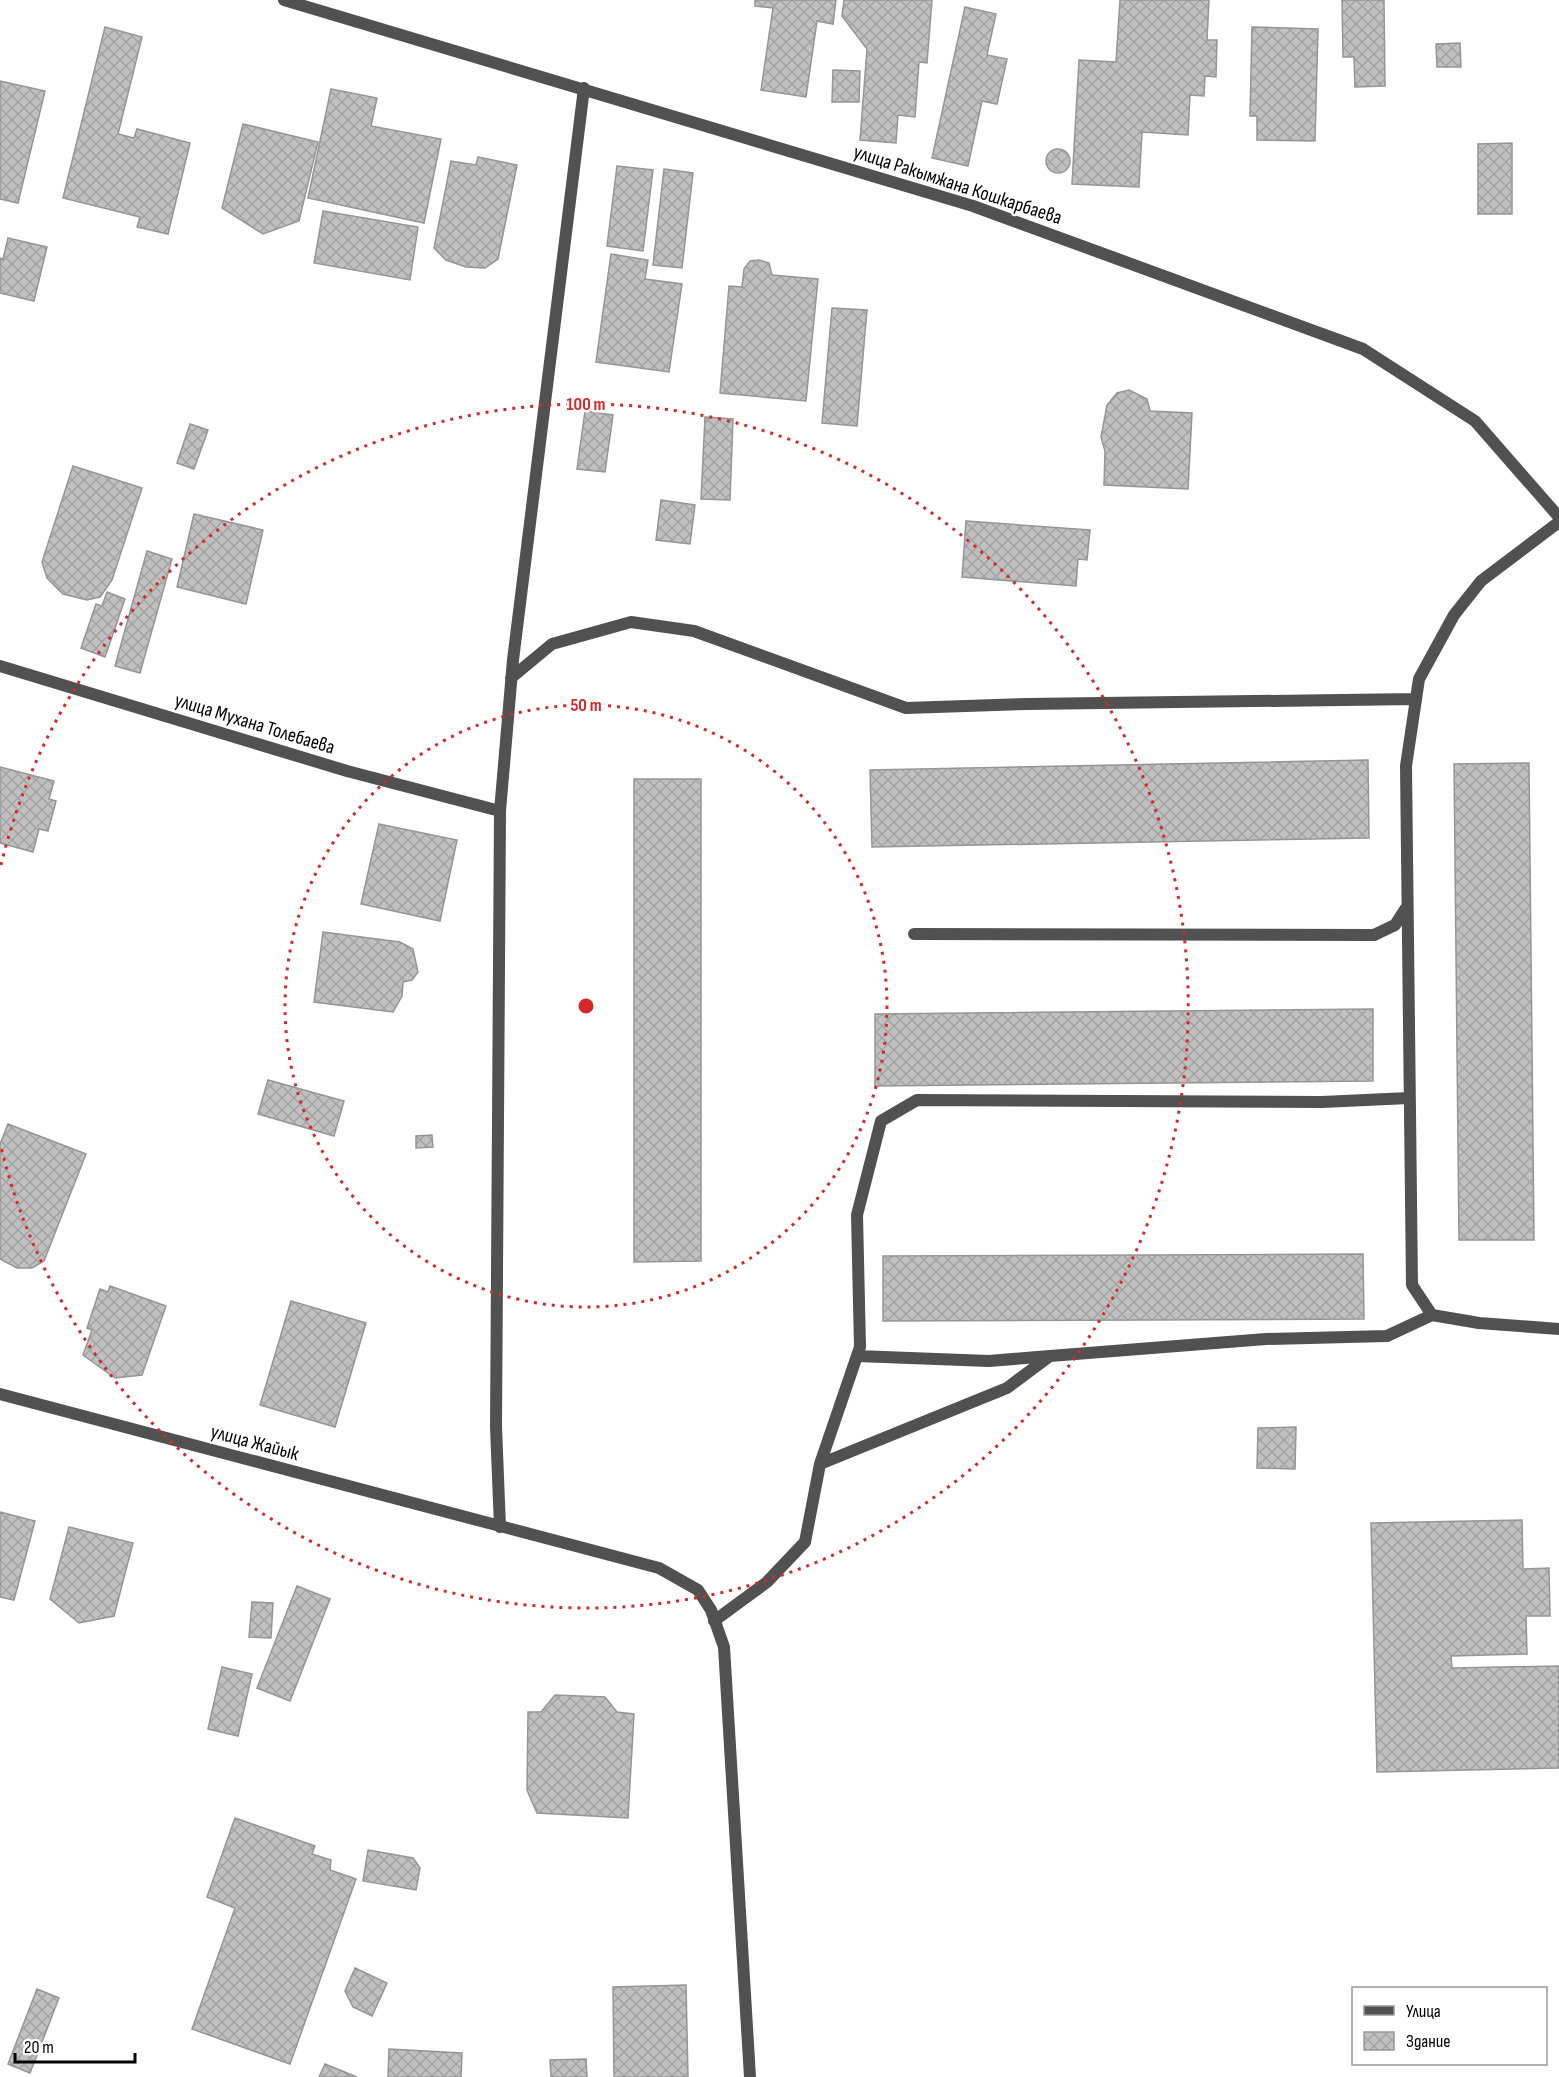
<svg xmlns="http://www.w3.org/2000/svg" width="1559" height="2077" font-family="'Sofia Sans Condensed',sans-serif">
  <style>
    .building { fill: url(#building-cross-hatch); stroke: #959595; stroke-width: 1.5 }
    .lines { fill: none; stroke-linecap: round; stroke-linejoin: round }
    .minor { stroke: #515151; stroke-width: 12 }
    .ring { fill: none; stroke: #d62828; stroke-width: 3; stroke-dasharray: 3 6 }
    .labels { text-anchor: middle; stroke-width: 5; stroke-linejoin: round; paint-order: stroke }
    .street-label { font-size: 20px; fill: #000; stroke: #fff }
    .centre { fill: #d62828; stroke: #fff; stroke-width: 3 }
    .ring-label { font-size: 18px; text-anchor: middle; font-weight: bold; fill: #d62828; stroke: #fff; stroke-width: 5; stroke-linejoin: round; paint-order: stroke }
  </style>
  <defs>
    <pattern id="building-cross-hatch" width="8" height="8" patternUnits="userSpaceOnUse" patternTransform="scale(1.5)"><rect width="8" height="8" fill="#c0c0c0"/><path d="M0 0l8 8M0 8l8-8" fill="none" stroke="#a3a3a3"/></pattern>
  </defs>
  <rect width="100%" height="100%" fill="#fff"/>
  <!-- building -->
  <path class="building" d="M 755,0 L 836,0 L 833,24 L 817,21 L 806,97 L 761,90 L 773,8 L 755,6 Z
    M 844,0 L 932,0 L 927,63 L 919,62 L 915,117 L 898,115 L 896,143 L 860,140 L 867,49 L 842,16 Z
    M 1120,0 L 1209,0 L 1207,40 L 1217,40 L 1216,77 L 1205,76 L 1204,96 L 1190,95 L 1188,135 L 1142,132 L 1139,187 L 1072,184 L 1079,60 L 1116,62 Z
    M 1342,0 L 1384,0 L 1385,86 L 1355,87 L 1354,57 L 1343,57 Z
    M 965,7 L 996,14 L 987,55 L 1007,59 L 997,104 L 982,101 L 968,166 L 932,158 Z
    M 105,27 L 142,37 L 118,134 L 134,138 L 137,129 L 190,143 L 168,234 L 137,227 L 140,217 L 63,198 Z
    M 1252,27 L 1318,29 L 1315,141 L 1257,140 L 1257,116 L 1250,116 Z
    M 1460,43 L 1461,67 L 1437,67 L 1436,44 Z
    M 833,70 L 860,71 L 859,102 L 832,102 Z
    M 0,81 L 45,91 L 18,203 L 0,199 Z
    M 331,89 L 377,98 L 371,126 L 441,139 L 424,223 L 308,198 Z
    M 243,124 L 318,142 L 299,221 L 263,234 L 222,208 Z
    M 1512,143 L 1512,214 L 1478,214 L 1478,144 Z
    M1046 161a12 12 0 1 1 24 0a12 12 0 1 1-24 0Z
    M 478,157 L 517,165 L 498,259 L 485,268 L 466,267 L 446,260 L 434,248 L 451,161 L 476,165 Z
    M 617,166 L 653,170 L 643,251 L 607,246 Z
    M 664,169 L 693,173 L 682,268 L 653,265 Z
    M 323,211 L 418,227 L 410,280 L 314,263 Z
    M 8,238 L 47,247 L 34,301 L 0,293 L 0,258 L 3,259 Z
    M 611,254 L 648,260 L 645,279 L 682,284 L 669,372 L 596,362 Z
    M 759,260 L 769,263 L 772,275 L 818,279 L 806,401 L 720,393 L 729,286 L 742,287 L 744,269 L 750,261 Z
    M 832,308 L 867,310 L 857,426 L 822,423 Z
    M 1129,390 L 1147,399 L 1150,411 L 1192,413 L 1188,489 L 1104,485 L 1105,451 L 1101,437 L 1107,405 L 1117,393 Z
    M 585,411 L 613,415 L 605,472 L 577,469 Z
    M 705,417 L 733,419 L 730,500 L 701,499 Z
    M 190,424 L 208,430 L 194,469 L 177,463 Z
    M 73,466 L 142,488 L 112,580 L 100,597 L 87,600 L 63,594 L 47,578 L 42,562 Z
    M 661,500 L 695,505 L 690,544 L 656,540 Z
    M 194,514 L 263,530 L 246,604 L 177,587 Z
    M 966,521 L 1090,530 L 1087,560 L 1078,559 L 1076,586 L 962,577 Z
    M 147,551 L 172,559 L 140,673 L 115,666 Z
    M 107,592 L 125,599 L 105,657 L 81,648 L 96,604 L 102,606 Z
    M 1368,760 L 1369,838 L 872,847 L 870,770 Z
    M 1529,763 L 1534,1240 L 1459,1240 L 1454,764 Z
    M 0,767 L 54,781 L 49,799 L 56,801 L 48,831 L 39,829 L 33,852 L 0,843 Z
    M 634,779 L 701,779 L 701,1261 L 634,1262 Z
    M 379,824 L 457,840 L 440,921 L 361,904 Z
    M 323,932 L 400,942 L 413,949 L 418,972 L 412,980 L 403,982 L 402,996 L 393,1012 L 314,1002 Z
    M 1373,1009 L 1373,1081 L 875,1086 L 875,1014 Z
    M 268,1080 L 344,1101 L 334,1136 L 258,1114 Z
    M 8,1124 L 86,1154 L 44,1261 L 32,1268 L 17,1268 L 0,1259 L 0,1144 Z
    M 432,1135 L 433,1147 L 416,1148 L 416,1136 Z
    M 1363,1254 L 1364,1319 L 883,1321 L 883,1256 Z
    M 110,1286 L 166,1306 L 142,1375 L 115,1378 L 83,1355 L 92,1330 L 87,1328 L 100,1289 L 108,1292 Z
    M 291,1301 L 366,1323 L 335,1427 L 260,1405 Z
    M 1296,1427 L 1295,1469 L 1257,1468 L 1258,1428 Z
    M 0,1512 L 35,1521 L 14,1600 L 0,1597 Z
    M 1522,1520 L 1523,1569 L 1549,1568 L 1550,1616 L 1526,1616 L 1527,1654 L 1451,1656 L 1452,1668 L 1559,1666 L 1559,1768 L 1377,1772 L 1371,1523 Z
    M 69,1527 L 133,1543 L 114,1616 L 79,1623 L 50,1599 Z
    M 297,1586 L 330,1599 L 290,1701 L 257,1688 Z
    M 252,1602 L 273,1603 L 271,1638 L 249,1637 Z
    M 222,1667 L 252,1674 L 238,1736 L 208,1729 Z
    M 555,1695 L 605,1697 L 617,1712 L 634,1714 L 628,1818 L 537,1813 L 527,1790 L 528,1712 L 541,1712 Z
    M 235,1818 L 315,1846 L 312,1854 L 331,1860 L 330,1870 L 356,1879 L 290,2064 L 192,2029 L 235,1908 L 207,1897 Z
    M 368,1850 L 413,1858 L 420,1868 L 416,1890 L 363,1881 Z
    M 355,1968 L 387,1983 L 372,2016 L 353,2007 L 345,1991 Z
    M 686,1985 L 688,2077 L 614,2077 L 613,1987 Z
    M 37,1989 L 59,1998 L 30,2073 L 8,2064 Z
    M 389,2049 L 462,2053 L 461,2077 L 388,2077 Z
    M 586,2059 L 587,2077 L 551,2077 L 550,2060 Z
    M 325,2064 L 357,2077 L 319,2077 Z"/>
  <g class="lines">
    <!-- minor -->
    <path class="minor" d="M 284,0 L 973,206 L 1363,349 L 1475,421 L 1559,517
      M 1559,522 L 1481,581 L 1454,615 L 1419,679 L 1406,766 L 1412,1285 L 1432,1315 L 1479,1323 L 1559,1329
      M 0,666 L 347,771 L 500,811
      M 511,678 L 552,644 L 631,622 L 694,631 L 906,708 L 1027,704 L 1416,699
      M 914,934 L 1374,935 L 1395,925 L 1406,908
      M 857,1356 L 989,1361 L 1050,1356
      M 0,1394 L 659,1568 L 698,1590 L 711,1610 L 724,1647 L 750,2077
      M 820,1464 L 1007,1388 L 1050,1356 L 1266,1339 L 1387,1336 L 1432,1315
      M 500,1527 L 496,1427 L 500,811 L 513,660 L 584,88
      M 714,1621 L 767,1582 L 805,1542 L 820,1464 L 860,1347 L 857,1215 L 881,1121 L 917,1100 L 1322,1102 L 1409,1098"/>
  </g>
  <!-- distance rings -->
  <g class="ring">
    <circle cx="586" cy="1006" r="301"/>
    <path d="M1 865A602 602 0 1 1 1 1147"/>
  </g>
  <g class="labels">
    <!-- street labels -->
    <g class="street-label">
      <text transform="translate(958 184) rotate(18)" y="7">улица Ракымжана Кошкарбаева</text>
      <text transform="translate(255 723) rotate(17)" y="7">улица Мухана Толебаева</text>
      <text transform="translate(255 1442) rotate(15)" y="7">улица Жайык</text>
    </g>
  </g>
  <circle cx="586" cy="1006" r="9" class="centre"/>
  <g class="ring-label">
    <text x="586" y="410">100 m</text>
    <text x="586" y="711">50 m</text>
  </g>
  <!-- legend -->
  <rect x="1352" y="1987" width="195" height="78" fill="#ffffff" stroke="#999999" stroke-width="1.5"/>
  <rect x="1364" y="2006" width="30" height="9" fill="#515151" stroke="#999999" stroke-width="1.5"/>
  <text x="1406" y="2017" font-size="18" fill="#000000">Улица</text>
  <rect x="1364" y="2032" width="30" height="18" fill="url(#building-cross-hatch)" stroke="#999999" stroke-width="1.5"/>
  <text x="1406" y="2047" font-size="18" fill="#000000">Здание</text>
  <!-- scale -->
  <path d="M15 2053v9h120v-9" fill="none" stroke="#000000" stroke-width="3"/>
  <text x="24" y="2053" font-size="18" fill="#000000" stroke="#ffffff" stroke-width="4.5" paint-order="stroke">20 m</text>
</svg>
